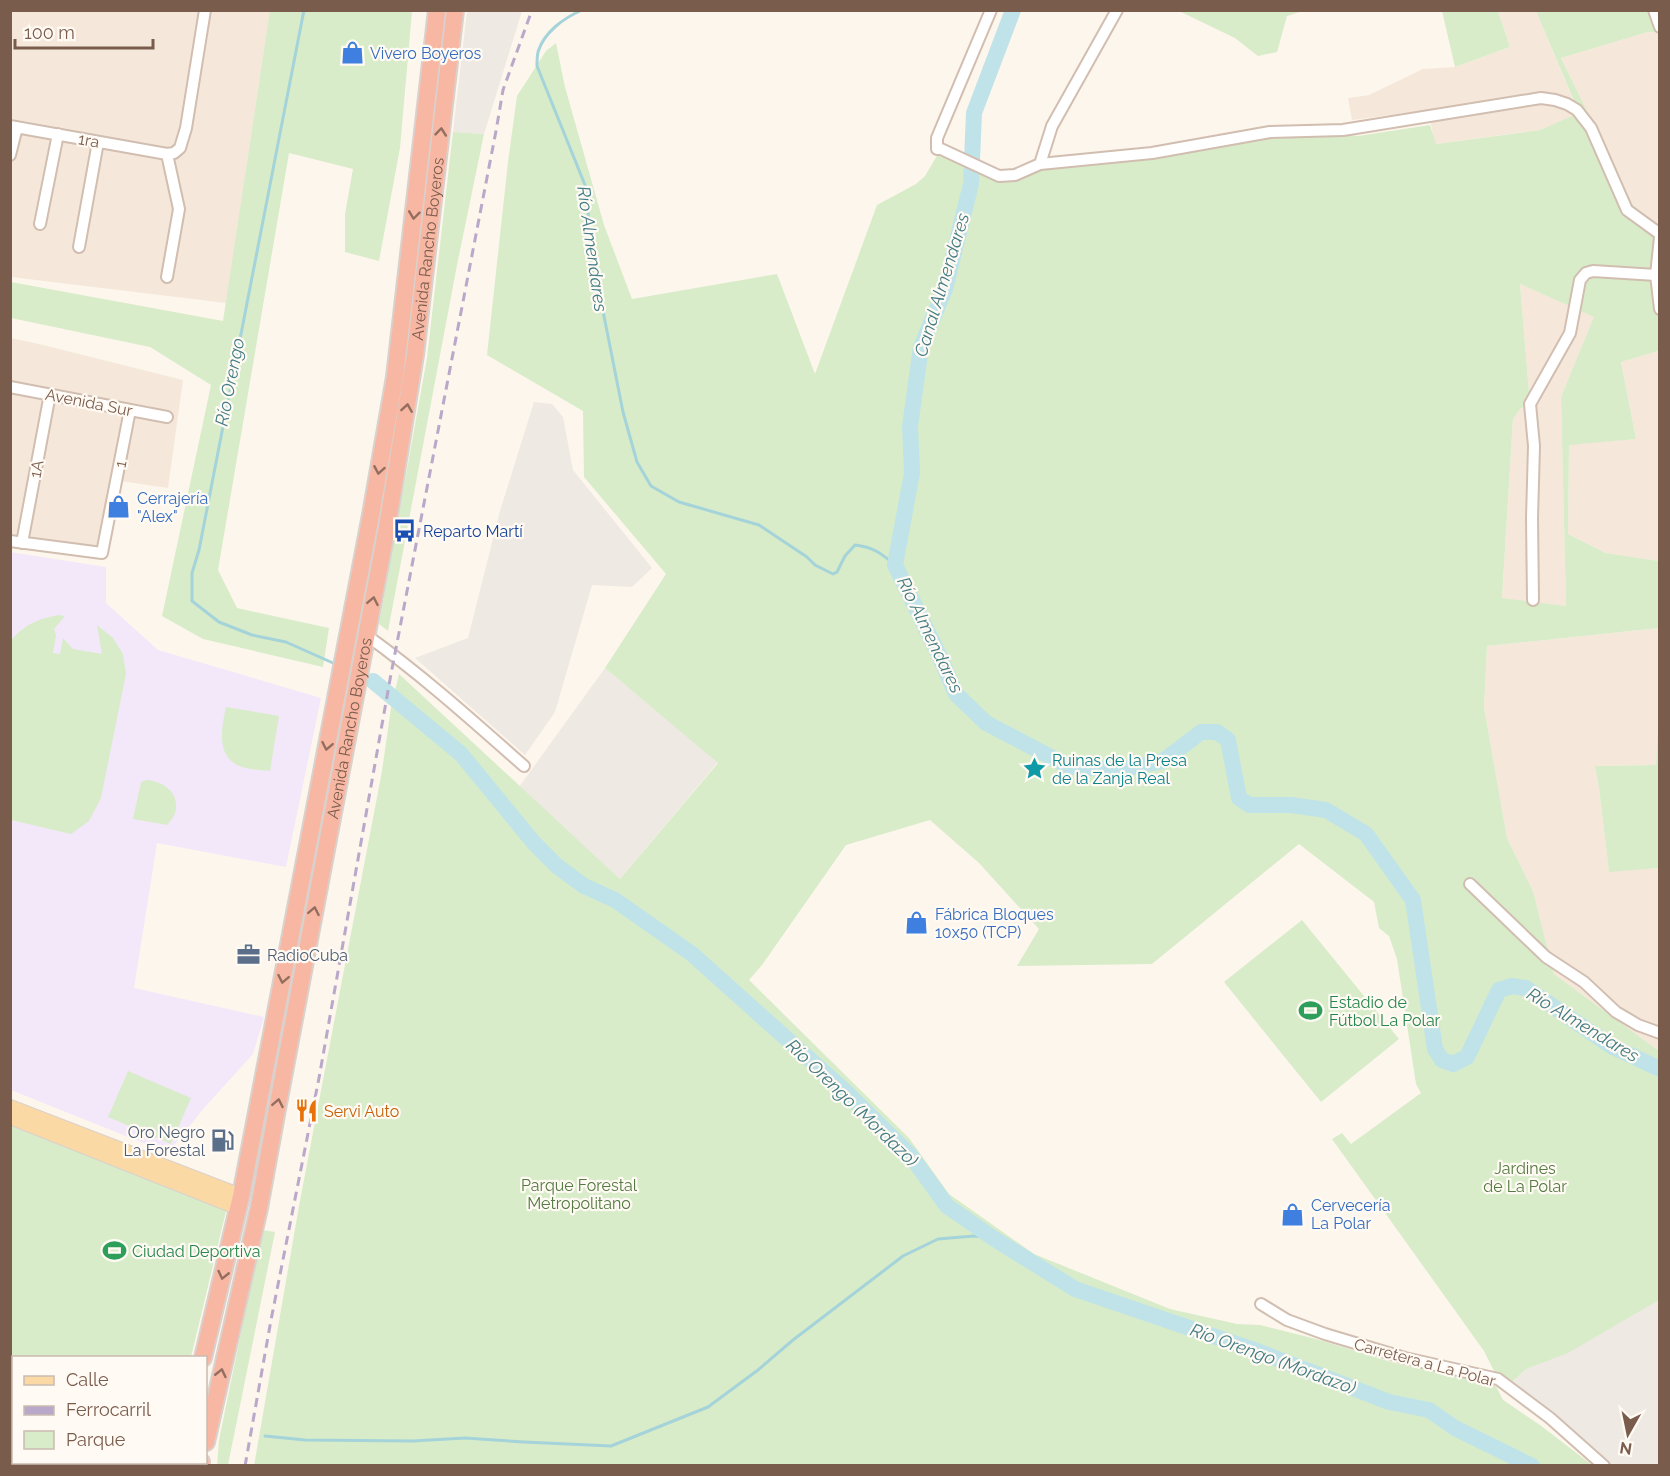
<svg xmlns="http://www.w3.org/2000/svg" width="1670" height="1476" font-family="Raleway,sans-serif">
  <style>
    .residential { fill: #f5e8da }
    .industrial { fill: #efe9e4 }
    .education { fill: #f3e8fa }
    .green { fill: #d8ecc9; fill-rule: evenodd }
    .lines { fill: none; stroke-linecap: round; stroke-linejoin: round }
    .stream { stroke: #a5d3da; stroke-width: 3 }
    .river { stroke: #bfe3e8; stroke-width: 16 }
    .minor-casing { stroke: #d1beb0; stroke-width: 14 }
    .major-casing { stroke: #dad1cd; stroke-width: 16 }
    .highway-casing { stroke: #dad1cd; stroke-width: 20 }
    .minor { stroke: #fff; stroke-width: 10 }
    .major { stroke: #fbd9a5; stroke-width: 14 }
    .highway { stroke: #f7b7a3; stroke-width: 16 }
    .rail { stroke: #b9a8c9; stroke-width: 3; stroke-dasharray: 9 6; stroke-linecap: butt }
    .oneway { stroke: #936e5e }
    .labels { text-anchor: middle; stroke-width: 4.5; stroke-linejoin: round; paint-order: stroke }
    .shop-label { font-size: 16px; fill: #366cbe; stroke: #fffaf3; text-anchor: start }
    .street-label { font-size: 16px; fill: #7a5c4d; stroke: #fffaf3 }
    .transit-label { font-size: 16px; fill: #164399; stroke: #fffaf3; text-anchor: start }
    .culture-label { font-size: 16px; fill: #0d838f; stroke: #fffaf3; text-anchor: start }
    .service-label { font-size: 16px; fill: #4e5e75; stroke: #fffaf3; text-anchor: start }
    .leisure-label { font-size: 16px; fill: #27864d; stroke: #fffaf3; text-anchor: start }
    .food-label { font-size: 16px; fill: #c56008; stroke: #fffaf3; text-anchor: start }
    .park-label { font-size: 16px; fill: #537a41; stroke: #fffaf3 }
    .water-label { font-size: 18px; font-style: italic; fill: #437c86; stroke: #fffaf3 }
  </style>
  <rect width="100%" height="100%" fill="#fdf6ec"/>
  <!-- residential -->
  <path class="residential" d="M 11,11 L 270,11 L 226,303 L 11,277 Z
    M 1498,11 L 1536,11 L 1579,114 L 1540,130 L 1435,144 L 1428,110 L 1352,120 L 1348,98 L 1369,95 L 1423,69 L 1455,67 L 1510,47 Z
    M 1648,32 L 1659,32 L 1659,229 L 1633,206 L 1561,58 Z
    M 1520,284 L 1595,317 L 1561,397 L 1566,606 L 1502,599 L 1513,419 L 1521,408 L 1530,404 Z
    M 11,338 L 39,344 L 183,380 L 168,488 L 121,481 L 102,553 L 11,541 Z
    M 1658,351 L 1660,358 L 1659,561 L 1606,553 L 1568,534 L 1569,444 L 1636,439 L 1621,362 Z
    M 1659,628 L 1660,709 L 1656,765 L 1595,766 L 1599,788 L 1609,871 L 1659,868 L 1659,1051 L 1554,974 L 1533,891 L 1507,838 L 1484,707 L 1487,646 Z"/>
  <!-- industrial -->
  <path class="industrial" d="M 467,11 L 522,11 L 484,134 L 453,132 Z
    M 534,402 L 552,404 L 563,417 L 573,470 L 652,568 L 632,587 L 592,585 L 555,712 L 525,755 L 415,658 L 468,638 L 500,511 Z
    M 605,668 L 718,762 L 620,879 L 519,787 Z
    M 1659,1299 L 1659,1465 L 1604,1465 L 1507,1387 L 1526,1369 L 1545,1361 Z"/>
  <!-- education -->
  <path class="education" d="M 10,552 L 106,567 L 106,603 L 158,650 L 321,698 L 286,867 L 157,843 L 134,988 L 264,1017 L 253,1054 L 204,1108 L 168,1153 L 11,1090 Z"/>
  <!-- green -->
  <path class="green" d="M 270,10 L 412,11 L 400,148 L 379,261 L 345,252 L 345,214 L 353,169 L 289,153 L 218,570 L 237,608 L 329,628 L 323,667 L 203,639 L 162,616 L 211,385 L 150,347 L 11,318 L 11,282 L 223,321 Z
    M 1182,10 L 1303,10 L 1303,11 L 1287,16 L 1277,52 L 1258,56 L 1235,38 L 1181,12 Z
    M 1442,11 L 1498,11 L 1510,47 L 1455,67 Z
    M 1536,11 L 1659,11 L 1659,32 L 1648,32 L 1561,58 L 1633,205 L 1660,229 L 1659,358 L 1658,351 L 1621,362 L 1636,439 L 1569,445 L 1568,534 L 1606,553 L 1659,561 L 1659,628 L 1487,646 L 1484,707 L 1507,838 L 1533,891 L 1554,974 L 1659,1051 L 1659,1300 L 1568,1353 L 1526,1369 L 1507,1387 L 1498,1379 L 1484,1351 L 1332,1139 L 1342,1133 L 1351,1144 L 1421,1093 L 1416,1084 L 1397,959 L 1389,936 L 1379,928 L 1374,902 L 1299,844 L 1152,964 L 1017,966 L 1039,929 L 979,863 L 930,820 L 846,845 L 762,965 L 749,980 L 909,1138 L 949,1194 L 1034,1254 L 1170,1309 L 1237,1324 L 1260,1325 L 1316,1339 L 1398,1364 L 1489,1382 L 1496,1386 L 1503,1400 L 1540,1425 L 1592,1465 L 254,1466 L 299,1206 L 382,771 L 391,708 L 399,674 L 620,879 L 718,763 L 605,668 L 666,574 L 584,477 L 583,411 L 487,355 L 508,162 L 517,96 L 546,51 L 556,43 L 565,87 L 604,225 L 632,299 L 777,274 L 815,374 L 877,205 L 916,184 L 925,176 L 941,149 L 999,176 L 1040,164 L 1311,131 L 1358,136 L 1430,125 L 1436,144 L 1540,130 L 1579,113 ZM 1520,284 L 1594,317 L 1561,397 L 1566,606 L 1502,598 L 1513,419 L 1521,408 L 1530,404 Z
    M 453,132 L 484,134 L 457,265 L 388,631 L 379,624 L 427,358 Z
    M 59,615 L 65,616 L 54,629 L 56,635 L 53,653 L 60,654 L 63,638 L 73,649 L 102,654 L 97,625 L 113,638 L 123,654 L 126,674 L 101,798 L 89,821 L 71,834 L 11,820 L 11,640 C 26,624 37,619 59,615 Z
    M 226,707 L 279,716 L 270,771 C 262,770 254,770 246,768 C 215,761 221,730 226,707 Z
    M 1659,709 L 1659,868 L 1609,872 L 1599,788 L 1595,766 L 1656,765 Z
    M 147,780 C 161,781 178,791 176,808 C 176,814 171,821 167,825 L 133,819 L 141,782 Z
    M 1302,920 L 1399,1039 L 1321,1102 L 1224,982 Z
    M 128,1071 L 191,1098 L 171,1144 L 108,1117 Z
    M 10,1124 L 227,1207 L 191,1357 L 14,1358 L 14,1462 L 164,1463 L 163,1465 L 11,1465 Z
    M 262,1230 L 275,1232 L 228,1465 L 217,1466 L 219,1440 Z"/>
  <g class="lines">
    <!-- stream -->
    <path class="stream" d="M 304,10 L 199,550 L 192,573 L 192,601 L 219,622 L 252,635 L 286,642 L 333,663
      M 582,10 C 564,18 544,32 538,52 C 537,57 537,62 537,66 L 585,185 L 590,230 L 591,268 L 602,306 L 623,412 L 637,462 L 651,486 L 679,502 L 759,525 L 807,557 L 815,565 L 833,574 L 837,572 L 845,556 L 855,545 C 873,547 881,553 895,565
      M 265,1436 L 305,1440 L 413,1441 L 465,1438 L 524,1442 L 611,1446 L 708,1407 L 758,1370 L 793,1340 L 903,1256 L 938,1239 L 974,1236 L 993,1238"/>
    <!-- river -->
    <path class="river" d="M 1013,10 L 974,113 L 971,184 L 945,289 L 921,347 L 910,426 L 912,473 L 895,565 L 939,655 L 956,694 L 986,723 L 1068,766 L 1118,770 L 1163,761 L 1201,732 L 1217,732 L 1228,740 L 1239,798 L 1249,805 L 1291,805 L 1326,810 L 1366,834 L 1413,900 L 1435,1049 L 1442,1060 L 1453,1064 L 1467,1057 L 1499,990 L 1512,986 L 1526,988 L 1611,1046 L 1660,1069
      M 373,681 L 461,754 L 534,843 L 557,866 L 584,886 L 615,900 L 692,954 L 845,1091 L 911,1156 L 947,1206 L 993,1238 L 1075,1289 L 1257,1351 L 1389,1402 L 1429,1410 L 1455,1428 L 1532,1466"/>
    <defs>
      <path id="minor" d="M 991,10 L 937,138 L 937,149 L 941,149 L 999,176 L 1015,175 L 1040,164 L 1152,153 L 1270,132 L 1343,130 L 1541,98 L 1555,100 L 1567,104 L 1577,110 L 1591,128 L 1627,210 L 1660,234
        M 1654,10 L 1660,27
        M 10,126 L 167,154 L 174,153 L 180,148 L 186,128 L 205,10
        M 10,155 L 17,127
        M 1040,164 L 1052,126 L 1117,10
        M 40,224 L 58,134
        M 1660,237 L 1656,275 L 1660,309
        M 79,247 L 98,142
        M 167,277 L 179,209 L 167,154
        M 10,387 L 167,417
        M 10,541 L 102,553 L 130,410
        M 22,543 L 50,394
        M 1533,600 L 1532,518 L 1534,446 L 1530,404 L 1570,333 L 1580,280 L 1586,273 L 1593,271 L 1656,275
        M 366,635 C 422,675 473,721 524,766
        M 1470,884 L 1546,957 L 1584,982 L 1616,1012 L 1638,1025 L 1660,1033
        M 1261,1304 L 1287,1320 L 1325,1334 L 1405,1358 L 1498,1379 L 1550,1418 L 1604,1466"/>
      <path id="major" d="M 10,1107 L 241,1196
        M 10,1117 L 239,1208"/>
      <g id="highway">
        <path d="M 203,1358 L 241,1196 L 371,515 L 395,377 L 437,10"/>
        <path id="s1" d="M 206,1442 L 259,1208 L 277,1109 L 387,527 L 415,355 L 455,10"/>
        <path d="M 177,1466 L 178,1462"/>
        <path d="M 200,1466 L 201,1462"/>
      </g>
    </defs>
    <!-- minor casing -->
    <use href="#minor" class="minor-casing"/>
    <!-- major casing -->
    <use href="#major" class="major-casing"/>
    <!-- highway casing -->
    <use href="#highway" class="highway-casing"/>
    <!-- minor -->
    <use href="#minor" class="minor"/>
    <!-- major -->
    <use href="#major" class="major"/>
    <!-- highway -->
    <use href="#highway" class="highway"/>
    <!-- rail -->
    <path class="rail" d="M 245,1466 L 271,1320 L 319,1078 L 391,674 L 496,131 L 503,90 L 532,10"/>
  </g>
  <!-- one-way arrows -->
  <defs><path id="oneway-chevron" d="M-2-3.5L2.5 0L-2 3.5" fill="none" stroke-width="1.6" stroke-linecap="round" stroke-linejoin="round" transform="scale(1.5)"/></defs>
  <g class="oneway">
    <use href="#oneway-chevron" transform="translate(441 132) rotate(-84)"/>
    <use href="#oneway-chevron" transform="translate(414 215) rotate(97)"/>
    <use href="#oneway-chevron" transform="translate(407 408) rotate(-81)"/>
    <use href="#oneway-chevron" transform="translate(379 470) rotate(100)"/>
    <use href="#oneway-chevron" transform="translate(373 601) rotate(-79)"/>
    <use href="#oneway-chevron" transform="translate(327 746) rotate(101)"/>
    <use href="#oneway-chevron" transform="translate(314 911) rotate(-79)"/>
    <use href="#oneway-chevron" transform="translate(283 979) rotate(101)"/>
    <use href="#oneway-chevron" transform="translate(278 1103) rotate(-79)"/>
    <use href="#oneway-chevron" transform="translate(223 1275) rotate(103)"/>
    <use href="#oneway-chevron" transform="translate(221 1373) rotate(-77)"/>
  </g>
  <!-- icons -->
  <defs>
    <symbol id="shop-bare" viewBox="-9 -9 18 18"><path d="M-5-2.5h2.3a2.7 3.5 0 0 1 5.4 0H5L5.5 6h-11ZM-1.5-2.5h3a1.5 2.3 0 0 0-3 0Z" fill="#3f7fe0" stroke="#fffaf3" stroke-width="2.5" paint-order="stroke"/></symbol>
    <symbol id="bus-bare" viewBox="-9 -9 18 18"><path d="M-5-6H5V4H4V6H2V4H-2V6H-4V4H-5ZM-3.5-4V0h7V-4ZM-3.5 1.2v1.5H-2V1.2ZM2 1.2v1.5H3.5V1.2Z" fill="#1a4fb4" stroke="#fffaf3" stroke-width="2.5" paint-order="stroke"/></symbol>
    <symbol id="sight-bare" viewBox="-9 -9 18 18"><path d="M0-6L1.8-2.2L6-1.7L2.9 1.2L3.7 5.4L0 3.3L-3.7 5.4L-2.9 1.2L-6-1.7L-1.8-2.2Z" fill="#0f9aa8" stroke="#fffaf3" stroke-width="2.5" paint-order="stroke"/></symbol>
    <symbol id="office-bare" viewBox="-9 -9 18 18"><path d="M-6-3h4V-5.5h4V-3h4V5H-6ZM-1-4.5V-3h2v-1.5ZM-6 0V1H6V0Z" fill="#5c6f8a" stroke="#fffaf3" stroke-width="2.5" paint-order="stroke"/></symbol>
    <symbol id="stadium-bare" viewBox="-9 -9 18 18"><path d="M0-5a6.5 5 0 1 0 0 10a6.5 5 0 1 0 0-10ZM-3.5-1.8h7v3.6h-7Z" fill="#2e9e5b" stroke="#fffaf3" stroke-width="2.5" paint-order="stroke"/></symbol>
    <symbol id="restaurant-bare" viewBox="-9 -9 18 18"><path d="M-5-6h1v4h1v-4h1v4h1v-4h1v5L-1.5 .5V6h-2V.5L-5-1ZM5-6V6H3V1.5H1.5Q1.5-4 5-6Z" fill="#e8710a" stroke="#fffaf3" stroke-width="2.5" paint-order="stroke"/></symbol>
    <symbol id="fuel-bare" viewBox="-9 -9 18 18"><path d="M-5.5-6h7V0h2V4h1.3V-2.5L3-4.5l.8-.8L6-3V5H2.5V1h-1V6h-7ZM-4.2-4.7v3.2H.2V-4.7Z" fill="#5c6f8a" stroke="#fffaf3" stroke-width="2.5" paint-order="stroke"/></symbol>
  </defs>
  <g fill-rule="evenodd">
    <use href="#shop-bare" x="336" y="36" width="33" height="33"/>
    <use href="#shop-bare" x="102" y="490" width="33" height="33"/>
    <use href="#bus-bare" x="388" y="514" width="33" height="33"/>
    <use href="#sight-bare" x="1018" y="752" width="33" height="33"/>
    <use href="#shop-bare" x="900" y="906" width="33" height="33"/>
    <use href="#office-bare" x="232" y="938" width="33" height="33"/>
    <use href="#stadium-bare" x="1294" y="994" width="33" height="33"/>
    <use href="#restaurant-bare" x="290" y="1094" width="33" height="33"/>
    <use href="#fuel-bare" x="206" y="1124" width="33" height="33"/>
    <use href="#shop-bare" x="1276" y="1198" width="33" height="33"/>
    <use href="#stadium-bare" x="98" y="1234" width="33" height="33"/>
  </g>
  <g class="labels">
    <!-- shop labels -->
    <g class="shop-label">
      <text x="370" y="59">Vivero Boyeros</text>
      <text x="137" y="504">Cerrajería<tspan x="137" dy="18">"Alex"</tspan></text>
      <text x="935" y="920">Fábrica Bloques<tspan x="935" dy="18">10x50 (TCP)</tspan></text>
      <text x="1311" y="1211">Cervecería<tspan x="1311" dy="18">La Polar</tspan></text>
    </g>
    <!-- street labels -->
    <g class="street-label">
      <text transform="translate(89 140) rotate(10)" y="6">1ra</text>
      <text dy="6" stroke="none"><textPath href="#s1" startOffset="1214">Avenida Rancho Boyeros</textPath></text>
      <text transform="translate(89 402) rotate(11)" y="6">Avenida Sur</text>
      <text transform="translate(120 464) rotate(-79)" y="6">1</text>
      <text transform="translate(36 469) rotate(-79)" y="6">1A</text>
      <text dy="6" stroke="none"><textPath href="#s1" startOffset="728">Avenida Rancho Boyeros</textPath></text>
      <text transform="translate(1425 1362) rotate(15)" y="6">Carretera a La Polar</text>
    </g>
    <!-- transit labels -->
    <g class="transit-label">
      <text x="423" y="537">Reparto Martí</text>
    </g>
    <!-- culture labels -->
    <g class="culture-label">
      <text x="1052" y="766">Ruinas de la Presa<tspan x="1052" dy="18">de la Zanja Real</tspan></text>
    </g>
    <!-- service labels -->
    <g class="service-label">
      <text x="267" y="961">RadioCuba</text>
      <text x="205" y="1138" text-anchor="end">Oro Negro<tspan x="205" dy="18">La Forestal</tspan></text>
    </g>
    <!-- leisure labels -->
    <g class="leisure-label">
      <text x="1329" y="1008">Estadio de<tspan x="1329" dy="18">Fútbol La Polar</tspan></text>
      <text x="132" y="1257">Ciudad Deportiva</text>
    </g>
    <!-- food labels -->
    <g class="food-label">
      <text x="324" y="1117">Servi Auto</text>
    </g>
    <!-- park labels -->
    <g class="park-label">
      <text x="1525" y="1174">Jardines<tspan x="1525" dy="18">de La Polar</tspan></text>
      <text x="579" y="1191">Parque Forestal<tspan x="579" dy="18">Metropolitano</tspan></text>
    </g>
    <!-- water labels -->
    <g class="water-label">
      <text transform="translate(592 249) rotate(82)" y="6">Río Almendares</text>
      <text transform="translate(942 285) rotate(-73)" y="6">Canal Almendares</text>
      <text transform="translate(230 382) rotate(-79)" y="6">Río Orengo</text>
      <text transform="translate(930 635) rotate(64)" y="6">Río Almendares</text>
      <text transform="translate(1583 1025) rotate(31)" y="6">Río Almendares</text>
      <text transform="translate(852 1103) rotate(44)" y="6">Río Orengo (Mordazo)</text>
      <text transform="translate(1273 1359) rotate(20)" y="6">Río Orengo (Mordazo)</text>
    </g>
  </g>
  <!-- border -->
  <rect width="1670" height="1476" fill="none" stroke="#7a5c4d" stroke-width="24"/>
  <!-- legend -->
  <rect x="12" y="1356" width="195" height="108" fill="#fffaf3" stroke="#cabbb1" stroke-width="1.5"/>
  <rect x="24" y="1376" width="30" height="9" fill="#fbd9a5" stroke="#cabbb1" stroke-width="1.5"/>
  <text x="66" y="1386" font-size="18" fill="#7a5c4d">Calle</text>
  <rect x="24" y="1406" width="30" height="9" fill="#b9a8c9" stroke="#cabbb1" stroke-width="1.5"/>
  <text x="66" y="1416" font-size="18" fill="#7a5c4d">Ferrocarril</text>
  <rect x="24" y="1431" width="30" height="18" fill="#d8ecc9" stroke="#cabbb1" stroke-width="1.5"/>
  <text x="66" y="1446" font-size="18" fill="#7a5c4d">Parque</text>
  <!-- north arrow -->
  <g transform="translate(1628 1434) rotate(189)" stroke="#fffaf3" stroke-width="4.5" paint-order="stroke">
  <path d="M0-4.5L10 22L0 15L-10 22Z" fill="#7a5c4d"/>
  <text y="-9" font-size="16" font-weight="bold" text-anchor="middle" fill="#7a5c4d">N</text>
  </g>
  <!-- scale -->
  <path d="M15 39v9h138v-9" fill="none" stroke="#7a5c4d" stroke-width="3"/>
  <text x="24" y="39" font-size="18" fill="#7a5c4d" stroke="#fffaf3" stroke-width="4.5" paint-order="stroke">100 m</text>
</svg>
